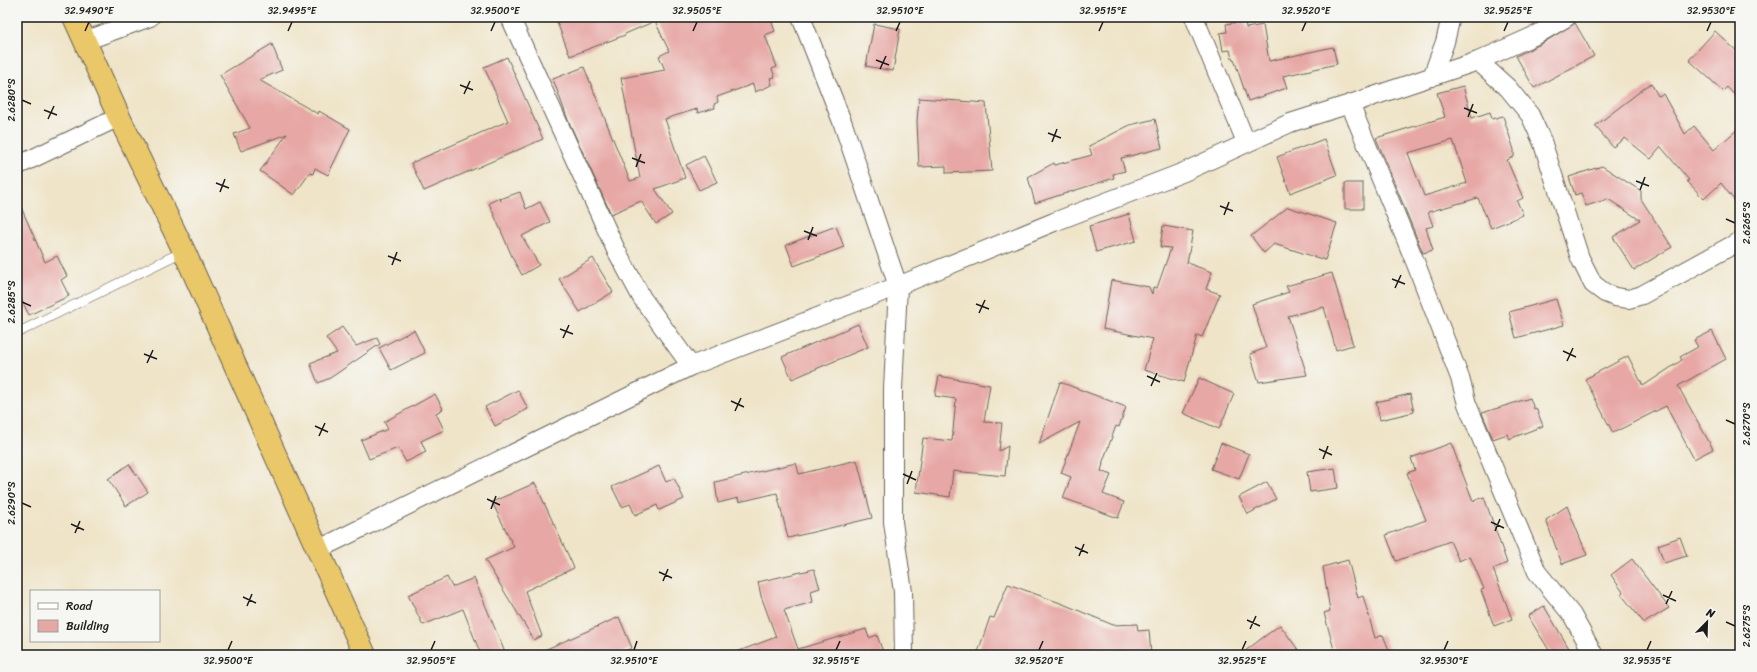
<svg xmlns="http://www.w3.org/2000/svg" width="1757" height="672" font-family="Sriracha,sans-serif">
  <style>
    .building { fill: #e7a7a5; fill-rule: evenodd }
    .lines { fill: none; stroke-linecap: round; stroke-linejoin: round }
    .lane-casing { stroke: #666258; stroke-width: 10 }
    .street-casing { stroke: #666258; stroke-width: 20 }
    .highway-casing { stroke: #666258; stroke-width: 24 }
    .lane { stroke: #fff; stroke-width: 9 }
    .street { stroke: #fff; stroke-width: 18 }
    .highway { stroke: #eac769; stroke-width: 22 }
    .ticks { fill: none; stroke: #1c1c1c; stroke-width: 1.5 }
    .neatline { fill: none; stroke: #1c1c1c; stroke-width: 1.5 }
    .ticks-label { font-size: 10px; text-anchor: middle; fill: #1c1c1c }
  </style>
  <rect width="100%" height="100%" fill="#f6f6f2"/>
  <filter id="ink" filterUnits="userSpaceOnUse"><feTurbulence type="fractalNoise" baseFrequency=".025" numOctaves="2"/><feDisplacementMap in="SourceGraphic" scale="8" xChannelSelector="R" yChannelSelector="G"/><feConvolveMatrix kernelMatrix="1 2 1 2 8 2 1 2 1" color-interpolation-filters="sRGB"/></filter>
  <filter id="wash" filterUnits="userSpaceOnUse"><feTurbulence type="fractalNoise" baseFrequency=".012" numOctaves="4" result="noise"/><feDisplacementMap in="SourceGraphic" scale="16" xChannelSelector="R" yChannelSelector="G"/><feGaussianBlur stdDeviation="0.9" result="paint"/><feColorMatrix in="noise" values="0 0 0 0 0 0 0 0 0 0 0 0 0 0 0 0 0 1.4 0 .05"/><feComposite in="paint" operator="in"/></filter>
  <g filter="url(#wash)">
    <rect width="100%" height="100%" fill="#efe4c8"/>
    <g id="blocks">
      <!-- building -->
      <path class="building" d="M 555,17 L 770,17 L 775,31 L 765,35 L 777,67 L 772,69 L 775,77 L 770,78 L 772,85 L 755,92 L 753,84 L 717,97 L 718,102 L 714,104 L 715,108 L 698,113 L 697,109 L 665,119 L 685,178 L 655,189 L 672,214 L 656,224 L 641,201 L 611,214 L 568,120 L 553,79 L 584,67 L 630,181 L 640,178 L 621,78 L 665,70 L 659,56 L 669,51 L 655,21 L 625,34 L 625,35 L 570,56 Z
        M 1245,21 L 1246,28 L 1263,25 L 1269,61 L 1333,47 L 1337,64 L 1283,76 L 1287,88 L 1248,101 L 1234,59 L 1232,59 L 1230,50 L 1223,51 L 1220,33 L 1227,32 L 1226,24 Z
        M 1575,23 L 1594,56 L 1534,88 L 1516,56 L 1543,43 Z
        M 874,24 L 900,29 L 893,71 L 866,66 Z
        M 1715,31 L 1740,54 L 1740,101 L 1727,87 L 1723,91 L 1689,60 Z
        M 272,44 L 282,70 L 259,80 L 318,114 L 319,111 L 350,129 L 328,175 L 315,168 L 313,174 L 310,173 L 294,195 L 260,171 L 287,134 L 241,151 L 234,134 L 250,128 L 220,75 Z
        M 507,57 L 543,139 L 424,191 L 411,163 L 508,121 L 484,67 Z
        M 1651,83 L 1658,96 L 1663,94 L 1685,134 L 1694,126 L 1714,150 L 1740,127 L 1740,208 L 1721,183 L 1704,199 L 1687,181 L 1689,180 L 1661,147 L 1651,159 L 1625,138 L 1613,147 L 1595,126 Z
        M 1463,86 L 1472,118 L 1490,112 L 1492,119 L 1503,116 L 1514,150 L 1514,157 L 1507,160 L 1523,198 L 1517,201 L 1523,215 L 1491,228 L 1478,198 L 1428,212 L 1433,226 L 1426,228 L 1433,250 L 1423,253 L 1376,138 L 1445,117 L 1437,93 ZM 1453,140 L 1467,183 L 1424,196 L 1408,153 Z
        M 919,98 L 986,103 L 992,171 L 946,173 L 946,166 L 919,167 L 917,121 Z
        M 1155,119 L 1162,148 L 1121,158 L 1125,171 L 1113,174 L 1114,178 L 1035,203 L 1028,177 L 1054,163 L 1055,165 L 1092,155 L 1089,146 L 1130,125 Z
        M 1324,139 L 1337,175 L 1290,193 L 1277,157 Z
        M 704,156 L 717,182 L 699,190 L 686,165 Z
        M 1602,166 L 1641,191 L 1641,199 L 1672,247 L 1634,270 L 1613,237 L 1640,220 L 1608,199 L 1586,206 L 1581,193 L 1575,195 L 1569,177 Z
        M 1345,183 L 1363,183 L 1363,209 L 1345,209 Z
        M 520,192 L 526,209 L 540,202 L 550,222 L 522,236 L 539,265 L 522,275 L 514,261 L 489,203 L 499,198 L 501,201 L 500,199 Z
        M 17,198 L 45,262 L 57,256 L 67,276 L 61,280 L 69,296 L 29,315 L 17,291 Z
        M 1288,207 L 1337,223 L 1325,260 L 1274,244 L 1264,253 L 1251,236 Z
        M 1129,214 L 1136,241 L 1096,252 L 1089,226 Z
        M 836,226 L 844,247 L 794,266 L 786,245 Z
        M 1163,226 L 1193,231 L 1187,263 L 1212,272 L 1206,289 L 1220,294 L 1202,337 L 1197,335 L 1184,382 L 1144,370 L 1153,339 L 1103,329 L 1111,280 L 1149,287 L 1152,294 L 1153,287 L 1157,288 L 1171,248 L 1160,247 Z
        M 593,258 L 613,292 L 580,312 L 559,279 Z
        M 1332,273 L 1353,345 L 1336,350 L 1324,307 L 1288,316 L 1307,375 L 1259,382 L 1250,354 L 1266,348 L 1252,304 L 1289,292 L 1286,286 Z
        M 1556,299 L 1564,325 L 1516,338 L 1509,312 Z
        M 858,324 L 868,347 L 792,379 L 782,357 Z
        M 342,327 L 356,346 L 377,338 L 380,344 L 330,378 L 318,383 L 310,363 L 337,353 L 326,338 Z
        M 414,330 L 425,353 L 391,370 L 379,348 Z
        M 1712,331 L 1726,359 L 1678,386 L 1713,449 L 1694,459 L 1666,406 L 1613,433 L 1585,379 L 1628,356 L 1643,386 L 1682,360 L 1680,357 L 1698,347 L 1694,340 Z
        M 939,376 L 990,385 L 984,422 L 1002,423 L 999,451 L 1008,446 L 1005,476 L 953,471 L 950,497 L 916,492 L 923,438 L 952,441 L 956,399 L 935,396 Z
        M 1199,378 L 1234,394 L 1219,429 L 1183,413 Z
        M 1060,382 L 1126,407 L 1119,427 L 1116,426 L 1102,464 L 1103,464 L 1101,471 L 1111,475 L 1103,494 L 1124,502 L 1118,518 L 1063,498 L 1071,477 L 1061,473 L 1080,422 L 1039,444 Z
        M 518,390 L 528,409 L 495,426 L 485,407 Z
        M 435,394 L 443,409 L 436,413 L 444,430 L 421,441 L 426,452 L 406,462 L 398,448 L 369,459 L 361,440 L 388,429 L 384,422 Z
        M 1410,394 L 1414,412 L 1380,420 L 1376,402 Z
        M 1530,398 L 1534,409 L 1536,408 L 1543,426 L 1509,439 L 1507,434 L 1493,439 L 1482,413 Z
        M 1221,443 L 1249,454 L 1239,479 L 1211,469 Z
        M 1451,443 L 1473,501 L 1484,497 L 1507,563 L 1493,569 L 1512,619 L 1494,626 L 1481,590 L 1484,589 L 1470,556 L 1459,561 L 1450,541 L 1396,561 L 1386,535 L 1426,520 L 1407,473 L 1415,470 L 1411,458 Z
        M 857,460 L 872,518 L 788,538 L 777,493 L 739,502 L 738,498 L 718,503 L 715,482 L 796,463 L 799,474 Z
        M 129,464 L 148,492 L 126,506 L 108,479 Z
        M 659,466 L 666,482 L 674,478 L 684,499 L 659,510 L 657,505 L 635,515 L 630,504 L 622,507 L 612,487 Z
        M 1335,468 L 1338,488 L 1310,492 L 1307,472 Z
        M 1267,482 L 1276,499 L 1248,514 L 1239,497 Z
        M 535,483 L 574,568 L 525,591 L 542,636 L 534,640 L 485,560 L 514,547 L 492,502 Z
        M 1567,506 L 1587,555 L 1562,564 L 1546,520 Z
        M 1680,537 L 1687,556 L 1664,563 L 1658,545 Z
        M 1632,559 L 1669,608 L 1644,623 L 1621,594 L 1623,592 L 1611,575 Z
        M 1348,560 L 1358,598 L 1363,596 L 1375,638 L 1383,635 L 1391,655 L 1334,655 L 1335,653 L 1324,613 L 1330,611 L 1323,567 Z
        M 814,569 L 820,588 L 811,591 L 813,602 L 784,610 L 798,649 L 866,629 L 869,638 L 877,635 L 884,655 L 734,655 L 734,653 L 776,637 L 761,596 L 758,582 Z
        M 447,577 L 452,587 L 474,578 L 506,655 L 481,655 L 463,609 L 423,625 L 408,595 Z
        M 1008,584 L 1063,604 L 1113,625 L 1137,624 L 1138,631 L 1149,630 L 1151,655 L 977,655 L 990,617 L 994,618 Z
        M 1544,606 L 1573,655 L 1552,655 L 1528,616 Z
        M 619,617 L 632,648 L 616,655 L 533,655 Z
        M 1280,625 L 1302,655 L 1240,655 L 1261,639 Z"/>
    </g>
  </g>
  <g filter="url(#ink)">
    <use href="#blocks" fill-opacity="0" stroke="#666258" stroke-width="1"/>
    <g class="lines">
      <defs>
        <path id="lane" d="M 17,333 L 184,251"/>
        <path id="street" d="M 510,17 L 616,250 L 642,298 L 691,366
          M 801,17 L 843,124 L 898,286 L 893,389 L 893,522 L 903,592 L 904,655
          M 1194,17 L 1246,142
          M 85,41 L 150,17
          M 1478,61 L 1508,88 L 1530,115 L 1542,141 L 1580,258 L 1593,284 L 1605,293 L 1615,297 L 1629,299 L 1642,295 L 1740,241
          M 1432,77 L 1445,42 L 1451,17
          M 1350,104 L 1416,264 L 1460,378 L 1467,404 L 1537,572 L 1572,615 L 1594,655
          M 17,166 L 119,117
          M 317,550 L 691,366 L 898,286 L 1054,222 L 1184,172 L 1290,123 L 1350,104 L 1478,61 L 1538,34 L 1567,17"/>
        <path id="highway" d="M 74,17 L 119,117 L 184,251 L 365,655"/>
      </defs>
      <!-- lane casing -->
      <use href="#lane" class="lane-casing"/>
      <!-- street casing -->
      <use href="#street" class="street-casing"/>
      <!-- highway casing -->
      <use href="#highway" class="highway-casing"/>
      <!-- lane -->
      <use href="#lane" class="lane"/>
      <!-- street -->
      <use href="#street" class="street"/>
      <!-- highway -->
      <use href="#highway" class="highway"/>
    </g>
  </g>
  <!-- ticks -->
  <path class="ticks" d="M 85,31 L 89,22M 288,31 L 292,22M 491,31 L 495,22M 693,31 L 697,22M 896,31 L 900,22M 1099,31 L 1103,22M 1302,31 L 1306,22M 1504,31 L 1508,22M 1707,31 L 1711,22M 876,60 L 889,65M 880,69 L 886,56M 460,85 L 473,90M 464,94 L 470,81M 22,100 L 31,104M 1464,108 L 1477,113M 44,110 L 57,115M 1468,117 L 1473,104M 48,119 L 54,106M 1048,133 L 1061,138M 1052,142 L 1057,129M 632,158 L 645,163M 636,167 L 641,154M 1636,181 L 1649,186M 216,183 L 229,188M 1640,190 L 1645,177M 220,192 L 225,179M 1220,206 L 1233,211M 1224,215 L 1229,202M 1726,219 L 1735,223M 804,231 L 817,236M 808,240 L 813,227M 388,256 L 401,261M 392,265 L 397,252M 1392,279 L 1405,284M 1395,288 L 1401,275M 22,302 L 31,306M 976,304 L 989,309M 979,313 L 985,300M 560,329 L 573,334M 563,338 L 569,325M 1563,351 L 1576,357M 144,354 L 157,359M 1567,361 L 1573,348M 147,363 L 153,350M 1147,376 L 1160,382M 1151,386 L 1157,373M 731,401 L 744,407M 735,411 L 741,398M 1726,420 L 1735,424M 315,426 L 328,432M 319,436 L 325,423M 1319,449 L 1332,455M 1323,459 L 1328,446M 903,474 L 916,480M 907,484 L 912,471M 487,499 L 500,505M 22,503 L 31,507M 491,509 L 496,496M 1491,522 L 1504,528M 71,524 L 84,530M 1495,531 L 1500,519M 75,533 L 80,521M 1075,547 L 1088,553M 1079,556 L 1084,544M 659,572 L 672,578M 663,581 L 668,569M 1663,595 L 1676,601M 243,597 L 256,603M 1666,604 L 1672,591M 247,606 L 252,594M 1247,620 L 1260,626M 1726,622 L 1735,626M 1250,629 L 1256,616M 228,650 L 232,641M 431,650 L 435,641M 634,650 L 637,641M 836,650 L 840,641M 1039,650 L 1043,641M 1242,650 L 1246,641M 1444,650 L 1448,641M 1647,650 L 1651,641"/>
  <!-- margin -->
  <rect width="1757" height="672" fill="none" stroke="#f6f6f2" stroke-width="44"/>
  <!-- legend -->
  <rect x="30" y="590" width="130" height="52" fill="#f6f6f2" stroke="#9f9f9c"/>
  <rect x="38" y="603" width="20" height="6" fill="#ffffff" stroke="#9f9f9c"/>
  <text x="66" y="610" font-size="12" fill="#1c1c1c">Road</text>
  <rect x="38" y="620" width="20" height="12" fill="#e7a7a5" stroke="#9f9f9c"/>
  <text x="66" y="630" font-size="12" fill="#1c1c1c">Building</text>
  <!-- north arrow -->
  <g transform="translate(1707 622) rotate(23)" stroke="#f6f6f2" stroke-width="3" paint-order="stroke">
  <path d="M0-3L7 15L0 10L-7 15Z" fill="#1c1c1c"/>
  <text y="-6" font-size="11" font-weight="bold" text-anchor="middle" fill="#1c1c1c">N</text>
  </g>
  <rect x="22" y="22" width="1713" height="628" class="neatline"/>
  <g class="ticks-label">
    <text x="89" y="14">32.9490°E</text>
    <text x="292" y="14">32.9495°E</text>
    <text x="495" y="14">32.9500°E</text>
    <text x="697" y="14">32.9505°E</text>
    <text x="900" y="14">32.9510°E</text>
    <text x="1103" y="14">32.9515°E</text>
    <text x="1306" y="14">32.9520°E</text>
    <text x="1508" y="14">32.9525°E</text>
    <text x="1711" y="14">32.9530°E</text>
    <text transform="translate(11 100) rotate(-90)" y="4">2.6280°S</text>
    <text transform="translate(1746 223) rotate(-90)" y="4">2.6265°S</text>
    <text transform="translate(11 302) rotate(-90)" y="4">2.6285°S</text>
    <text transform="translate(1746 424) rotate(-90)" y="4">2.6270°S</text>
    <text transform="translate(11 503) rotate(-90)" y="4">2.6290°S</text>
    <text transform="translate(1746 626) rotate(-90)" y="4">2.6275°S</text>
    <text x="228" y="664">32.9500°E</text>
    <text x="431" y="664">32.9505°E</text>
    <text x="634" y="664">32.9510°E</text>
    <text x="836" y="664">32.9515°E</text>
    <text x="1039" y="664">32.9520°E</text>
    <text x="1242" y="664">32.9525°E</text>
    <text x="1444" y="664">32.9530°E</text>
    <text x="1647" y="664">32.9535°E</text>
  </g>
</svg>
